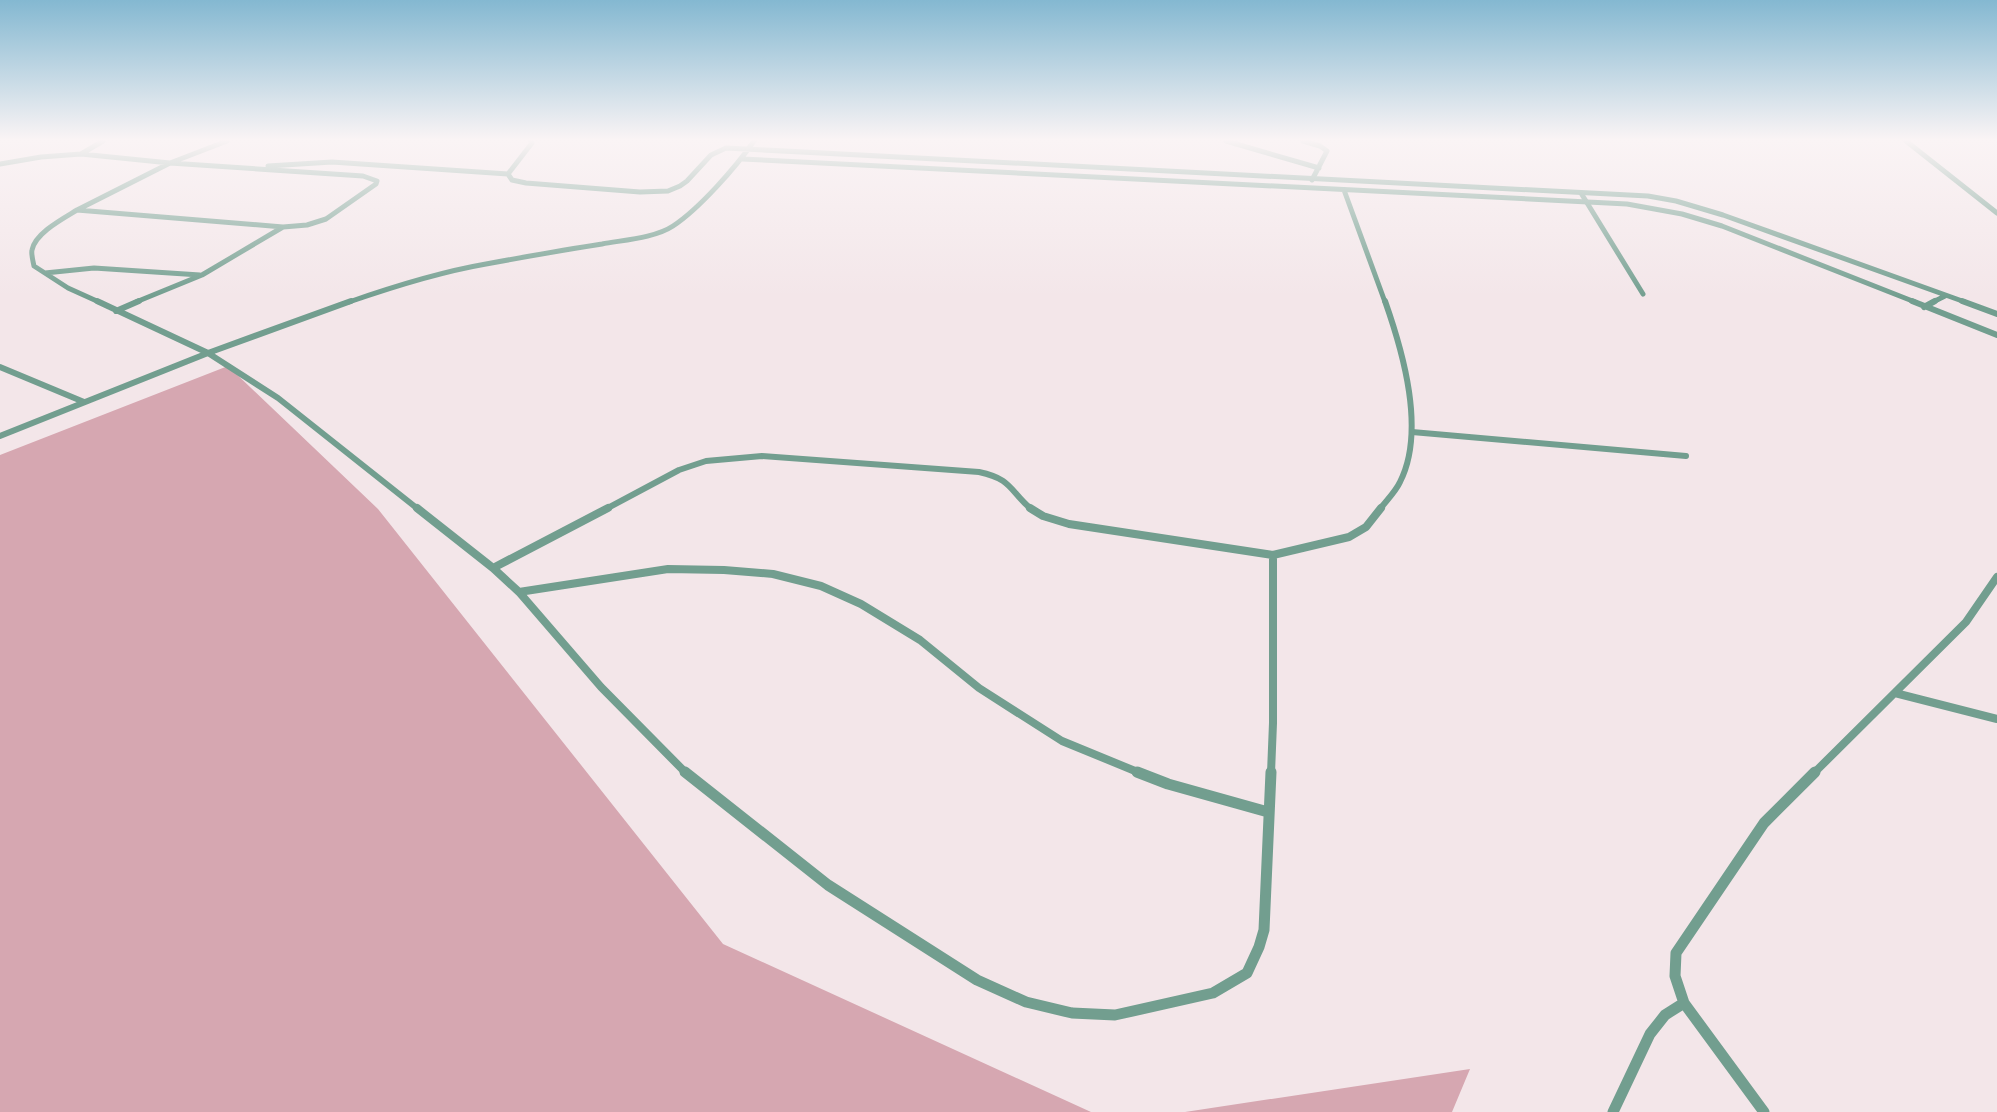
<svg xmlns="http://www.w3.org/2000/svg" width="1997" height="1112" font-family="Rubik,sans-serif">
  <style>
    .forest { fill: #d6a7b1 }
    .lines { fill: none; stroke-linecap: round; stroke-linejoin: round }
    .service-far1 { stroke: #729e8f; stroke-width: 5 }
    .service { stroke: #729e8f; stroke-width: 6 }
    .minor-far3 { stroke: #729e8f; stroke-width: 5 }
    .minor-far2 { stroke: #729e8f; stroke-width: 6 }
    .minor-far1 { stroke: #729e8f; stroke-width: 8 }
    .minor { stroke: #729e8f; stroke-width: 11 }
  </style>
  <rect width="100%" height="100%" fill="#f3e6e9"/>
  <!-- forest -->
  <path class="forest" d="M 228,366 L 378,509 L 723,944 L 1091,1112 L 0,1112 L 0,455 Z
    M 1470,1069 L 1452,1112 L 1185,1112 Z"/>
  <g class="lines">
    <!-- service-far1 -->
    <path class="service-far1" d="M 1226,141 L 1319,168
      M 1303,141 L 1320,146 L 1327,151 L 1312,180
      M 1581,193 L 1643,294"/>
    <!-- service -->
    <path class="service" d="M 1412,432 L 1686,456"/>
    <!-- minor-far3 -->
    <path class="minor-far3" d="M 531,141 L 532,143 L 508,174 L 512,180 L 526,183 L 640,192 L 668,191 L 680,186 L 687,181 L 711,155 L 726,148 L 1648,196 L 1676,201 L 1723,215 L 1965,302
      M 1906,141 L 1997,213
      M 81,154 L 103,141
      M 742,159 L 1627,204 L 1682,214 L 1722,226 L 1915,302
      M 170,163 L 363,176 L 377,181 L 376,184 L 326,219 L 307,225 L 283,227 L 77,210 Z
      M 0,164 L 41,157 L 81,154 L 170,163 L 227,141
      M 268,166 L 332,162 L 508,174
      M 1344,190 L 1385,302
      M 77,210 C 64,218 35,233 32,250 C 31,254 33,261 34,266 L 68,288 L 99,302
      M 45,273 L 94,268 L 200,275
      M 136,302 L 202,275 L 283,227
      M 349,302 C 392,287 440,272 486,264 C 524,257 563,250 602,244 C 623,240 655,238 673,226 C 699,209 736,167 754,141
      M 1933,302 L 1945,296"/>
    <!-- minor-far2 -->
    <path class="minor-far2" d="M 97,301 L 208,353 L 278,398 L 418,509
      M 1912,301 L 1997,335
      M 1962,301 L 1997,314
      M 1924,307 L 1935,301
      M 116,311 L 139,301
      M 0,367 L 84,402
      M 0,436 L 208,353 L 351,301
      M 606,509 L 679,470 L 706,461 L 762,456 L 979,472 C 1012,479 1009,490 1031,509
      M 1380,509 C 1387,500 1396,491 1400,482 C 1426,431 1403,352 1385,301"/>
    <!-- minor-far1 -->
    <path class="minor-far1" d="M 417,508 L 493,568 L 519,592 L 601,687 L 686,773
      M 1030,508 L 1043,516 L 1069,524 L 1273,555 L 1349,537 L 1366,527 L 1381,508
      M 493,568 L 608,508
      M 519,592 L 668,569 L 724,570 L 773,574 L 821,586 L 861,604 L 920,640 L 979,688 L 1062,741 L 1140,773
      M 1895,693 L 1997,719
      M 1271,773 L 1273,723 L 1273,555
      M 1814,773 L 1966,622 L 1997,577"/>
    <!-- minor -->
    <path class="minor" d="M 685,772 L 828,885 L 977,980 L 1026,1002 L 1072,1013 L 1115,1015 L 1213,993 L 1247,973 L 1259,947 L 1264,930 L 1271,772
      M 1137,772 L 1168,784 L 1268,812
      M 1613,1112 L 1650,1034 L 1665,1015 L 1684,1003
      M 1764,1112 L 1684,1003 L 1675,976 L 1676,953 L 1764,823 L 1815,772"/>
  </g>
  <!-- sky -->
  <linearGradient id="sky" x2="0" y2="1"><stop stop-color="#84b8d1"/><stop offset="0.47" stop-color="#faf4f5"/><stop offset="1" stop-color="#faf4f5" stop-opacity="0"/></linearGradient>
  <rect width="1997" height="297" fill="url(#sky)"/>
</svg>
